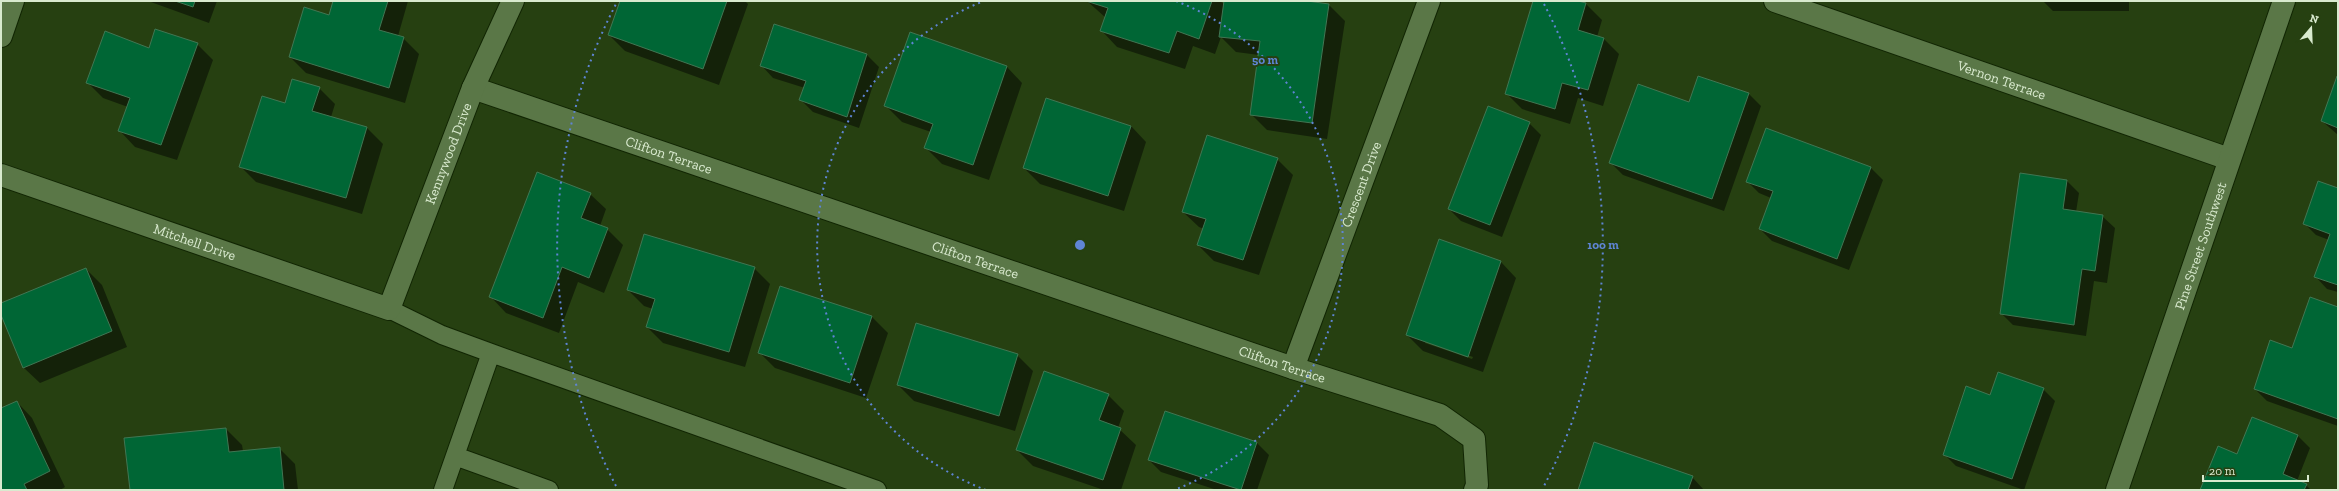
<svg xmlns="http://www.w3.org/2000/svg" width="2339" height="491" font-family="'Zilla Slab',serif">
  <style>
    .shadow { fill: #0007; fill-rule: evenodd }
    .building { fill: #006635; stroke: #417653 }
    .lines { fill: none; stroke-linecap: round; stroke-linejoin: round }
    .lane-casing { stroke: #112503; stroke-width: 20 }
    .street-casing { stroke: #112503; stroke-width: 24 }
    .lane { stroke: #5a7747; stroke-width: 18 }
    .street { stroke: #5a7747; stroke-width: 22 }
    .ring { fill: none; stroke: #5f85d5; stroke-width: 2; stroke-dasharray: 2 4 }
    .labels { text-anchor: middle; stroke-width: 4; stroke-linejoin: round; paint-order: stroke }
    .street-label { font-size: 14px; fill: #d9eacf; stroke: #264011 }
    .centre { fill: #5f85d5; stroke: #264011; stroke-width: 2 }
    .ring-label { font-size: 12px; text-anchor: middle; font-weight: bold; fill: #5f85d5; stroke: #264011; stroke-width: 4; stroke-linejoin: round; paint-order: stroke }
  </style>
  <rect width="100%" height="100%" fill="#264011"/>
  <!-- shadow -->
  <path class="shadow" d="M 148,1 L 217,1 L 209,23 Z
    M 334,1 L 408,1 L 398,36 L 403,38 L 419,54 L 405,103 L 306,73 L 290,57 L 330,16 Z
    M 621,1 L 745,1 L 748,4 L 719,85 L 625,51 L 609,35 Z
    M 1087,1 L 1220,1 L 1225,5 L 1225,1 L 1300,1 L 1329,5 L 1345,21 L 1327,139 L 1267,130 L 1251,114 L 1259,55 L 1236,52 L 1221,37 L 1215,54 L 1193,46 L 1185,69 L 1117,47 L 1102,31 L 1106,18 Z
    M 1534,1 L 1575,1 L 1586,4 L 1602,20 L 1597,37 L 1603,38 L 1619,54 L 1603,106 L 1578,98 L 1570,124 L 1522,109 L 1506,93 Z
    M 2043,1 L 2129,1 L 2129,11 L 2053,11 Z
    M 775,25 L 867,55 L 879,67 L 859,128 L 813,112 L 801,100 L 805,88 L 773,78 L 761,65 Z
    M 911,34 L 1007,67 L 1022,83 L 989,180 L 942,164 L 926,148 L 931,132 L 902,122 L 886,106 Z
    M 197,44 L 213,60 L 177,160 L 135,147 L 120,131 L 128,107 L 103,98 L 87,82 L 149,49 Z
    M 1699,77 L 1749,94 L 1761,106 L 1724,211 L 1623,175 L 1611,163 L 1689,103 Z
    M 2338,78 L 2338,135 L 2322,121 Z
    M 319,88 L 335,104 L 331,117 L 367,128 L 383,144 L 362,214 L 256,182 L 240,166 L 285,104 Z
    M 1529,123 L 1541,135 L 1502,237 L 1461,221 L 1449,209 Z
    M 1131,126 L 1146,142 L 1124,211 L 1040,184 L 1024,168 Z
    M 1277,159 L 1293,175 L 1259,275 L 1214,261 L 1198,245 L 1204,229 L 1199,227 L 1183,212 Z
    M 1871,168 L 1883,180 L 1849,270 L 1772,241 L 1760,229 L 1771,198 L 1759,193 L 1747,181 Z
    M 2067,181 L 2079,193 L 2076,212 L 2102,216 L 2115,228 L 2107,283 L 2094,281 L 2086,336 L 2013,325 L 2001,313 Z
    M 2338,189 L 2338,292 L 2327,289 L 2315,276 L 2329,240 L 2316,235 L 2304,223 Z
    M 590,194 L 606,209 L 600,226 L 607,229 L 623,245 L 604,293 L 578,282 L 559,333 L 506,313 L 491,297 Z
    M 1501,262 L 1516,278 L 1483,372 L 1423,351 L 1407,335 ZM 1425,341 L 1473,357 L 1472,359 L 1425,343 Z
    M 754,268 L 770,284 L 745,367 L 663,343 L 647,327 L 653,309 L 644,306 L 628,290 Z
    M 86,269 L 102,285 L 127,347 L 40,383 L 24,368 L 1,312 L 1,305 Z
    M 2338,308 L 2338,426 L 2267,401 L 2255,389 L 2293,349 Z
    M 872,317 L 888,333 L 866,398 L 775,368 L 759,352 Z
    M 1017,355 L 1033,371 L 1015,431 L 914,401 L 898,385 Z
    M 2043,389 L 2055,401 L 2024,490 L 1956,466 L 1944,454 L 1990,396 Z
    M 1108,395 L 1124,411 L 1118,428 L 1136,445 L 1121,490 L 1104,490 L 1033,466 L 1017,450 Z
    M 17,402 L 32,418 L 65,487 L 60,490 L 1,490 L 1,410 Z
    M 1165,412 L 1257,443 L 1269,455 L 1257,490 L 1217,490 L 1161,472 L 1149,460 Z
    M 2253,418 L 2298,436 L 2310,448 L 2297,481 L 2306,485 L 2311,490 L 2201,490 L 2238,456 Z
    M 226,429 L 242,445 L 243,451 L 279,448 L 295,464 L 298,490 L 131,490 L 125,439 Z
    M 1692,477 L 1704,490 L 1579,490 Z"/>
  <!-- building -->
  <path class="building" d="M 175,1 L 195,1 L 193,7 Z
    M 333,1 L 388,1 L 379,30 L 404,37 L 389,88 L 289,57 L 304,7 L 329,15 Z
    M 620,1 L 727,1 L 703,69 L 608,35 Z
    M 1086,1 L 1212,1 L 1199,39 L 1177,31 L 1169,53 L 1100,31 L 1108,8 Z
    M 1224,1 L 1307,1 L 1329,4 L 1312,123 L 1250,115 L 1260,41 L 1219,37 Z
    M 1533,1 L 1578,1 L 1586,3 L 1578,30 L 1604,38 L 1588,90 L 1562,83 L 1555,109 L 1505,94 Z
    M 774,24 L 867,54 L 847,117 L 799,100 L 806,81 L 760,66 Z
    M 155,29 L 198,43 L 161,145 L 118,131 L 130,98 L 86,83 L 105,31 L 149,48 Z
    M 910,32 L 1007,66 L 973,165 L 924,148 L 933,124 L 884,106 Z
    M 1698,76 L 1749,93 L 1712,199 L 1609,163 L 1638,84 L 1689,102 Z
    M 2337,76 L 2338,77 L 2338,128 L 2321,121 Z
    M 292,79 L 320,87 L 312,111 L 367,127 L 346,198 L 239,167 L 262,96 L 285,103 Z
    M 1046,98 L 1131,126 L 1108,196 L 1023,168 Z
    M 1488,106 L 1530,122 L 1490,225 L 1448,209 Z
    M 1766,128 L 1871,167 L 1837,259 L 1759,229 L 1773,191 L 1746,182 Z
    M 1207,135 L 1278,158 L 1243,260 L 1197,245 L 1206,219 L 1182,212 Z
    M 537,172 L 591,193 L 581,218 L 608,228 L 589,278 L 562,267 L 543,318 L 489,297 Z
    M 2020,173 L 2067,180 L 2063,209 L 2103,215 L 2095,271 L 2082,269 L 2074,325 L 2000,314 Z
    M 2318,181 L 2338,188 L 2338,285 L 2314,277 L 2330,234 L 2303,224 Z
    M 644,234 L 755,267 L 729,352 L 646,327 L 655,299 L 627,290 Z
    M 1439,239 L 1501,261 L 1468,357 L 1406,335 Z
    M 86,268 L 112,331 L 23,368 L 1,315 L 1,303 Z
    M 780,286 L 872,316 L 850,383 L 758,353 Z
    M 2310,297 L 2338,307 L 2338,419 L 2254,389 L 2270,340 L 2292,348 Z
    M 916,323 L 1018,354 L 999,416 L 897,385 Z
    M 1044,371 L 1109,394 L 1099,420 L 1121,428 L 1103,480 L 1016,450 Z
    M 1998,372 L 2044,388 L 2012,479 L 1943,455 L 1966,386 L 1990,395 Z
    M 17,401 L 50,471 L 24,484 L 27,490 L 1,490 L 1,408 Z
    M 1165,411 L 1257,442 L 1241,490 L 1148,460 Z
    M 2252,417 L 2298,435 L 2283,474 L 2307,484 L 2304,490 L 2200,490 L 2218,446 L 2237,454 Z
    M 226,428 L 229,452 L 280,447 L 284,490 L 130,490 L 124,438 Z
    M 1594,442 L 1693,476 L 1688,490 L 1578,490 Z"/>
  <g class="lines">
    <defs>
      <path id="lane" d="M 389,309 L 442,335 L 491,353 L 877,490
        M 455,456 L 549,490
        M 443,490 L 491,353"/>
      <g id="street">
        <path id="s1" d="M 1775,1 L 2229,159"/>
        <path d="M 1,36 L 13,1"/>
        <path id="s2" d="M 473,88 L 1293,368 L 1440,415 L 1474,439 L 1477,485 L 1475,490"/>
        <path id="s3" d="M 1,175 L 389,309 L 473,88 L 513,1"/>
        <path id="s4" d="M 1293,368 L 1429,1"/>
        <path id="s5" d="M 2117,490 L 2284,1"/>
      </g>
    </defs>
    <!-- lane casing -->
    <use href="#lane" class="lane-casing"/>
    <!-- street casing -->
    <use href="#street" class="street-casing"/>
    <!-- lane -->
    <use href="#lane" class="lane"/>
    <!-- street -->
    <use href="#street" class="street"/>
  </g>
  <!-- distance rings -->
  <g class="ring">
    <path d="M986 490A262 262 0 0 1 984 1M1176 1A262 262 0 0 1 1174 490"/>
    <path d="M616 486A523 523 0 0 1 616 4M1544 4A523 523 0 0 1 1544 486"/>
  </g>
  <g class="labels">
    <!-- street labels -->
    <g class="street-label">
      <text dy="5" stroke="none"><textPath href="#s1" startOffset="240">Vernon Terrace</textPath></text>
      <text dy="5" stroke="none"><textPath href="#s3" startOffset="577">Kennywood Drive</textPath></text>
      <text dy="5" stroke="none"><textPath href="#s2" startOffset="207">Clifton Terrace</textPath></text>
      <text dy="5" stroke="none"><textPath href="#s4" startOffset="196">Crescent Drive</textPath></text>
      <text dy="5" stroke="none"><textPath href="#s3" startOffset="205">Mitchell Drive</textPath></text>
      <text dy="5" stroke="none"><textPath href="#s5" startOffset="258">Pine Street Southwest</textPath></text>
      <text dy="5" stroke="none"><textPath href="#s2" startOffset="531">Clifton Terrace</textPath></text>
      <text dy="5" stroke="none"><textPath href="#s2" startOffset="855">Clifton Terrace</textPath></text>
    </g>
  </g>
  <circle cx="1080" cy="245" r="6" class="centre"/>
  <g class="ring-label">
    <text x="1265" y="64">50 m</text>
    <text x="1603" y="249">100 m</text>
  </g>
  <!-- border -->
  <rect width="2339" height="491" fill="none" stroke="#d9eacf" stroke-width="4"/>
  <!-- north arrow -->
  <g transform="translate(2311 28) rotate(19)" stroke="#264011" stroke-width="3" paint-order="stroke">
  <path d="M0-3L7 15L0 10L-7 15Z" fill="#d9eacf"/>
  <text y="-6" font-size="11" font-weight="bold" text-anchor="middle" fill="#d9eacf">N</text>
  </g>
  <!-- scale -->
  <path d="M2203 475v6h105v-6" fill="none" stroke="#d9eacf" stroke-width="2"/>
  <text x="2209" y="475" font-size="12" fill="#d9eacf" stroke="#264011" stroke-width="3" paint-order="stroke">20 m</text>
</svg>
